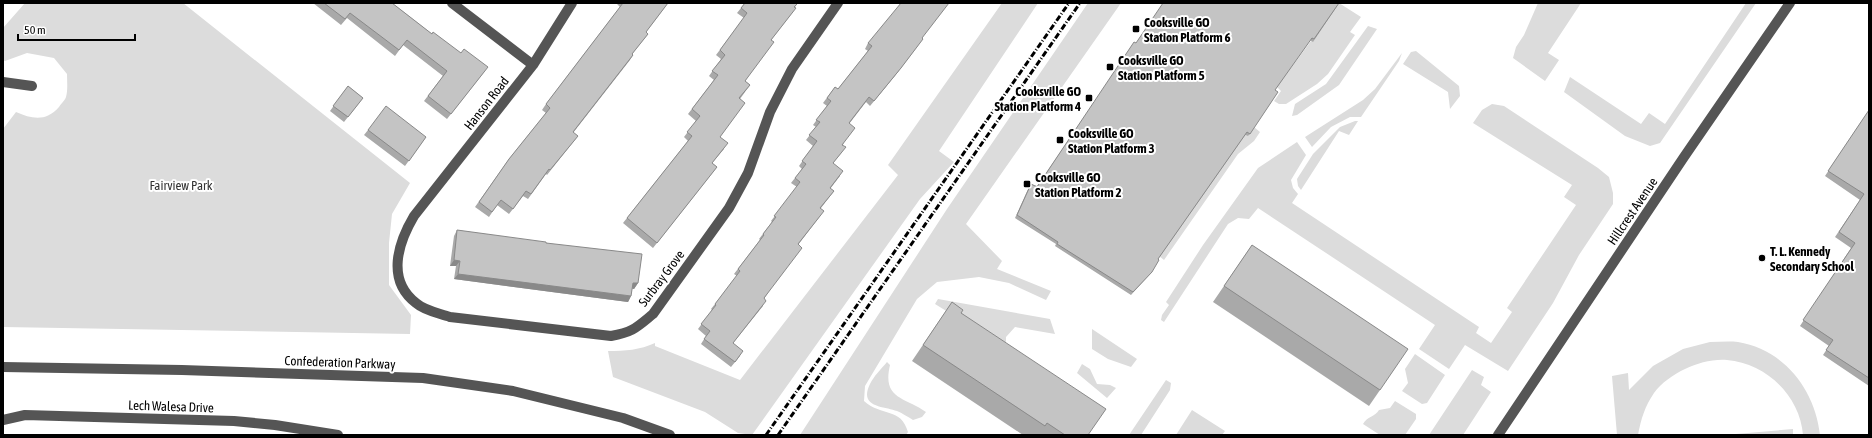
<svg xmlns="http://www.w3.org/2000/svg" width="1872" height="438" font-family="'Asap Condensed',sans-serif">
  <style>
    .green { fill: #dcdcdc }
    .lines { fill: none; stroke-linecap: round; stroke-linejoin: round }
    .minor { stroke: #555; stroke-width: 10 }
    .rail { stroke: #000; stroke-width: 3; stroke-dasharray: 6 2 1 2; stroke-linecap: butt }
    .wall { fill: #a9a9a9 }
    .shaded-wall { fill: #898989 }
    .building { fill: #c4c4c4; stroke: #898989 }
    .poi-dot { fill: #000; stroke: #fff; stroke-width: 1.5 }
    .labels { text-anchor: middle; stroke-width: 4; stroke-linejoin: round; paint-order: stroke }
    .poi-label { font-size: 13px; font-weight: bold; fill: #000; stroke: #fff; text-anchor: start }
    .street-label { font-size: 13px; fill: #000; stroke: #fff }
    .park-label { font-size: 13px; fill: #333; stroke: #fff }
  </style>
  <rect width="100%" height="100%" fill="#fff"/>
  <!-- green -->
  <path class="green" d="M 25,3 L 183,3 L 410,183 L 392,214 L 389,243 L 389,285 L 411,315 L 410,334 L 3,327 L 3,129 L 16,112 C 32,119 46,122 59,107 C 61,104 65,100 66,97 C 68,90 67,81 67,74 L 54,58 L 27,53 L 5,61 L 3,60 L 3,28 Z
    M 1002,3 L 1038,3 L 939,151 L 954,162 L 920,199 L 752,435 L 738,433 L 705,412 L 613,377 L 608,351 C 625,351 640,350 655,343 L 655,346 L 740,380 L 898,175 L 888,165 Z
    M 1088,3 L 1121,3 L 966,224 L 1002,261 L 997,269 L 1051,291 L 1046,300 L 1009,283 L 979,277 L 937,282 L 917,299 L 865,386 L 864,401 C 882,417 901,407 908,432 L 906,435 L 800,435 L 947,209 Z
    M 1339,3 L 1361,17 L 1350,32 L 1355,35 L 1328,74 L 1317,84 L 1286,104 L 1279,104 L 1274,101 L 1281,91 L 1277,87 Z
    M 1538,3 L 1581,3 L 1548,53 L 1559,60 L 1545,81 L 1513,58 L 1516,47 L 1524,35 Z
    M 1746,3 L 1756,3 L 1660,143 L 1650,146 L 1625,136 L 1564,92 L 1570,77 L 1641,124 L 1649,113 L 1665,124 Z
    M 1368,26 L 1377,29 L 1339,85 L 1297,115 L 1292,116 L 1295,104 L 1326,84 Z
    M 1416,51 L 1459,86 L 1460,96 L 1450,109 L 1448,92 L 1403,64 L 1411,52 Z
    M 1402,53 L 1399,61 L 1361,117 L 1350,117 L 1331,127 L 1312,147 L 1305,137 L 1363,100 L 1375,89 Z
    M 1492,104 L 1504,106 L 1598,168 L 1609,177 L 1613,193 L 1613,204 L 1579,255 L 1553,303 L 1508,371 L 1465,345 L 1449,369 L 1419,349 L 1435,325 L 1258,208 L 1249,219 L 1238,218 L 1228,224 L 1164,322 L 1161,320 L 1162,315 L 1169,305 L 1166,302 L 1203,245 L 1258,168 L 1297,142 L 1306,155 L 1291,180 L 1293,188 L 1298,194 L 1292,203 L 1479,327 L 1476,333 L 1491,343 L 1512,312 L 1507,308 L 1576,205 L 1564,197 L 1572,185 L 1473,123 L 1482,110 Z
    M 1355,121 L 1358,121 L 1349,135 L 1339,131 L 1301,190 L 1298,186 L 1297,179 L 1313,154 L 1340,127 Z
    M 1254,127 L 1260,132 L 1254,141 L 1238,154 L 1164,260 L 1159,256 L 1245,135 L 1248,136 Z
    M 938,299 L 1050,319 L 1055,334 L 1015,327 L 1006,337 L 1006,348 L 935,304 Z
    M 1092,329 L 1137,359 L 1131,367 L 1108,359 L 1092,349 Z
    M 1710,342 C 1719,342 1729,341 1738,342 C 1785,350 1815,390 1820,435 L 1803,435 C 1800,396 1766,363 1727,360 C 1712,359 1698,363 1685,369 C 1674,374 1661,383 1654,393 C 1645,406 1641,419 1638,435 L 1617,435 L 1612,376 L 1628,373 L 1629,390 L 1653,366 L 1683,349 Z
    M 1415,354 L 1445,375 L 1427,403 L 1422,404 L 1402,391 L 1408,383 L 1405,369 Z
    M 887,362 L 890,365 C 882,399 904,397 926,412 L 922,417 L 913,420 C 908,417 902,413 897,411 C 885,406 858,408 870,384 C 874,376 881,369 887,362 Z
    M 1082,364 L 1090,369 L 1097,384 L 1110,385 L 1116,388 L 1107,398 L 1077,373 Z
    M 1472,370 L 1484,377 L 1481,385 L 1491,392 L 1463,435 L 1429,435 Z
    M 1166,380 L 1171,383 L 1170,390 L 1141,435 L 1129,435 Z
    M 1395,401 L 1416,414 L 1416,419 L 1405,435 L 1380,435 L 1363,424 C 1367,416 1375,417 1379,410 L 1390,408 Z
    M 1192,410 L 1225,431 L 1222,435 L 1176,435 Z
    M 1793,429 L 1793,435 L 1724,435 Z"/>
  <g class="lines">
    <!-- minor -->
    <path class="minor" d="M 452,3 L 533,65
      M 572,3 L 533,65 L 414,216 C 398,243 386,280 416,303 C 425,311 439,313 450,317 L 611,336 C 633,332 636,328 653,314 L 729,208 L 748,173 L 770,112 L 792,69 L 838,3
      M 3,82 L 32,86
      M 3,367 L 182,370 L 423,378 L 513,391 L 623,418 L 670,435
      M 3,420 L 25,415 L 234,421 L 275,425 L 338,435
      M 1498,435 L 1684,157 L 1790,3"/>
    <!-- rail -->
    <path class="rail" d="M 766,435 L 1069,3
      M 778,435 L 1080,3"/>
  </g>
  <!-- wall -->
  <path class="wall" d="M 313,3 L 392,3 L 432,34 L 484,72 L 447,119 L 424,101 L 443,76 L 403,45 L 395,56 L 347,18 L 341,25 Z
    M 619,3 L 668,3 L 646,32 L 648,34 L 632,54 L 633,55 L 630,60 L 573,133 L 578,136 L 574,141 L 547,175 L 546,174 L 528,199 L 523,196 L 509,214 L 497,205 L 489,217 L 475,207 L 509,159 L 546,113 L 542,110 L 546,104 L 620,7 L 617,4 Z
    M 745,3 L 798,3 L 795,7 L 792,13 L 771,40 L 745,81 L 750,85 L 740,99 L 720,137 L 724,149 L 712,163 L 717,167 L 653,248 L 623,223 L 688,141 L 684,137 L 696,121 L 688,114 L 714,80 L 709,76 L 721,59 L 716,55 L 744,18 L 737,13 Z
    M 1339,3 L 1313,42 L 1310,40 L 1275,90 L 1250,134 L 1248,136 L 1245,135 L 1158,259 L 1150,274 L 1131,295 L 1055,246 L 1056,244 L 1015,218 L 1029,187 L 1031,184 L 1037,186 L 1136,43 Z
    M 922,38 L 919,44 L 897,73 L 870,106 L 866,102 L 849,124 L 843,145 L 842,152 L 833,163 L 840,176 L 830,189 L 834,191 L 821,208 L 820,216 L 798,245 L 764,299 L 763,306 L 733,343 L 740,356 L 731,367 L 701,344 L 706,336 L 698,329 L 712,310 L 711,309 L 715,304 L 737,276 L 734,274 L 760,240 L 759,239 L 772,222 L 771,221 L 797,187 L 791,183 L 802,169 L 799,166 L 813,146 L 806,140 L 816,127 L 813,125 L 827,106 L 823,103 L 835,87 L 838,89 L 868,51 L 865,49 L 868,43 Z
    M 348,86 L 363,98 L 344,122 L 330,111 Z
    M 1869,110 L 1869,386 L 1823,355 L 1829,346 L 1800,326 L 1851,248 L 1835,237 L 1860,200 L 1825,176 Z
    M 368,130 L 426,137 L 405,166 L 364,135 Z
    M 457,230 L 546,243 L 638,283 L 634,289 L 632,288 L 631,296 L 628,302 L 454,279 L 456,266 L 450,266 L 454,236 Z
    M 1252,245 L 1380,390 L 1369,406 L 1213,302 Z
    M 952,302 L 961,313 L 1088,435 L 1023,435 L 912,361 Z"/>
  <!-- shaded-wall -->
  <path class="shaded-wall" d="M 919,44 L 897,73 L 870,106 L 874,101 Z
    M 454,260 L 460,261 L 456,266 L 450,266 Z
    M 458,274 L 631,296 L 628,302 L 454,279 Z
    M 633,283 L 638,283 L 634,289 L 629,288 Z"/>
  <!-- building -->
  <path class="building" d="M 324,3 L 392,3 L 432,34 L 433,32 L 461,53 L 464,49 L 488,67 L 451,114 L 428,96 L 447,71 L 407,40 L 399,50 L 350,13 L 345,19 Z
    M 623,3 L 668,3 L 646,32 L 648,34 L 632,54 L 633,55 L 573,132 L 578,136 L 550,170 L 549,169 L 531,194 L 526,191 L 513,209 L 501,200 L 492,212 L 479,202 L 509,159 L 550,108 L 546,104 Z
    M 745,3 L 798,3 L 794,7 L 796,8 L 771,40 L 774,42 L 745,81 L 750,85 L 739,98 L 745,103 L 720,137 L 728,143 L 712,163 L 717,167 L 657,243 L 627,218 L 692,136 L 687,132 L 700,116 L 692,109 L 718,75 L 712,71 L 725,55 L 720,50 L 747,13 L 741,8 Z
    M 901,3 L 949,3 L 922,38 L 923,39 L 901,68 L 874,101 L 869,97 L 849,123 L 855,128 L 842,145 L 846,147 L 833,163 L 843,171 L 830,188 L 834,191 L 820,208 L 824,211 L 798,244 L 802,248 L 764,298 L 766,301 L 733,343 L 743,351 L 735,362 L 704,339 L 710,331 L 701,324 L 716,305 L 715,304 L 740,271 L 738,269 L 764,235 L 763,234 L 776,217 L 774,216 L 800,182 L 795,178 L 806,164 L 802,161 L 817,141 L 809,135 L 820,122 L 816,120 L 831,101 L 827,98 L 835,87 L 838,89 L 872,46 L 868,43 Z
    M 1163,3 L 1339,3 L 1314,39 L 1312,38 L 1275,90 L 1278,92 L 1250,134 L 1247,132 L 1158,259 L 1159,260 L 1152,272 L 1133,292 L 1057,244 L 1058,242 L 1017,215 L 1031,184 L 1037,187 L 1134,42 L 1136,43 Z
    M 348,86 L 363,98 L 348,117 L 333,106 Z
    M 386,106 L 426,137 L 409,161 L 368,130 Z
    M 1869,110 L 1869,378 L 1826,350 L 1833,340 L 1803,320 L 1855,243 L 1839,232 L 1864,194 L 1828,171 Z
    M 457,230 L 546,242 L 546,243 L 642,254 L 638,283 L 633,283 L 631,296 L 458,274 L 460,261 L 454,260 Z
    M 1252,245 L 1408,349 L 1380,390 L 1224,286 Z
    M 952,302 L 963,310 L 961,313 L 1106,409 L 1088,435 L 1065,435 L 1047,423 L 1045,426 L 923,345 Z"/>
  <!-- markers -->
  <g class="poi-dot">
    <rect x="1132" y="25" width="8" height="8" rx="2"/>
    <rect x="1106" y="63" width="8" height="8" rx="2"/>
    <rect x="1085" y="94" width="8" height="8" rx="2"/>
    <rect x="1056" y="136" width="8" height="8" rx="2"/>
    <rect x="1023" y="180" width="8" height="8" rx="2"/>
    <circle cx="1762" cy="258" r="4"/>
  </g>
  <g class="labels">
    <!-- poi labels -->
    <g class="poi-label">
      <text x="1144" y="27">Cooksville GO<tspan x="1144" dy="15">Station Platform 6</tspan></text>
      <text x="1118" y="65">Cooksville GO<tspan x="1118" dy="15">Station Platform 5</tspan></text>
      <text x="1081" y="96" text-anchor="end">Cooksville GO<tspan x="1081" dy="15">Station Platform 4</tspan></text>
      <text x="1068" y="138">Cooksville GO<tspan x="1068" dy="15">Station Platform 3</tspan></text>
      <text x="1035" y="182">Cooksville GO<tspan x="1035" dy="15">Station Platform 2</tspan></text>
      <text x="1770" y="256">T. L. Kennedy<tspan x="1770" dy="15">Secondary School</tspan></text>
    </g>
    <!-- street labels -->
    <g class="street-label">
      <text transform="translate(486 103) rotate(-52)" y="5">Hanson Road</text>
      <text transform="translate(1632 211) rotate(-56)" y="5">Hillcrest Avenue</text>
      <text transform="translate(661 278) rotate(-53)" y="5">Surbray Grove</text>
      <text transform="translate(340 362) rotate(2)" y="5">Confederation Parkway</text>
      <text transform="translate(171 406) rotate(2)" y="5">Lech Walesa Drive</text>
    </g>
    <!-- park labels -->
    <g class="park-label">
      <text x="181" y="190">Fairview Park</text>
    </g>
  </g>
  <!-- border -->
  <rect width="1872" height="438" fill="none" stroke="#000000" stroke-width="8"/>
  <!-- scale -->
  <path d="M18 34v6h117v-6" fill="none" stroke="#000000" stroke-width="2"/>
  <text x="24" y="34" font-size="12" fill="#000000" stroke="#ffffff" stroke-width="3" paint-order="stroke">50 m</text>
</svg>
